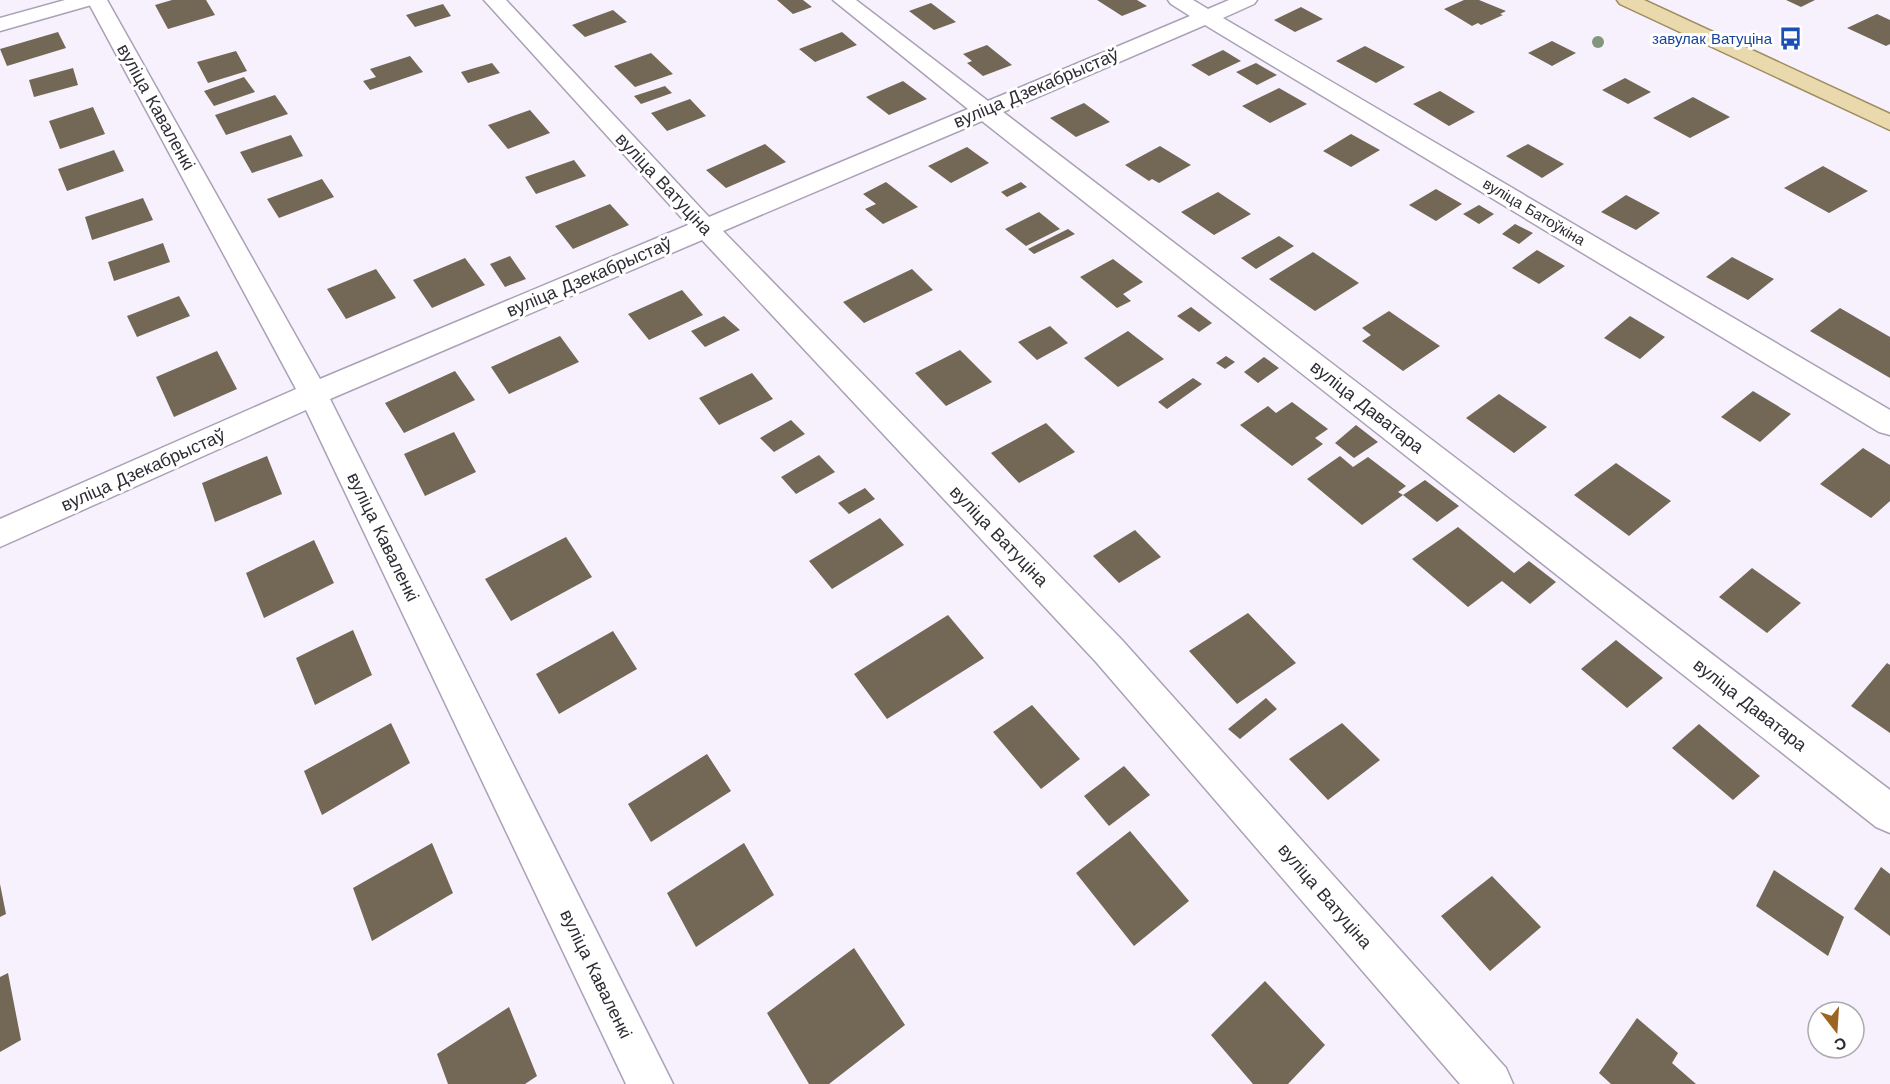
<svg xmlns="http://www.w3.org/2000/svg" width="1890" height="1084" font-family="'Work Sans',sans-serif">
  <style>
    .building { fill: #736755 }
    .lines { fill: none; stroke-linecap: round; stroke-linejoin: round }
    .minor-casing { stroke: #aaa1b6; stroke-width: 3 }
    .tertiary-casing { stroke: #aaa1b6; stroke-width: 3 }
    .primary-casing { stroke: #9e8c5f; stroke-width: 3 }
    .minor { fill: #fff; fill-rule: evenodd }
    .tertiary { fill: #fff; fill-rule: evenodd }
    .primary { fill: #e9d9ad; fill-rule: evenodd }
    .tree { fill: #83967d }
    .labels { text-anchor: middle; stroke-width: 6; stroke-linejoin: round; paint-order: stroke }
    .far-transit-label { font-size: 15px; fill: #164399; stroke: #fff; text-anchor: end }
    .far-street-label { font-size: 15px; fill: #302c35; stroke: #fff }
    .street-label { font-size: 18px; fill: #302c35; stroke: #fff }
  </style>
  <rect width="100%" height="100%" fill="#f7f1fe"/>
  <!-- building -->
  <path class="building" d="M 172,0 L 206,0 L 215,15 L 168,29 L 155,5 Z
    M 777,0 L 803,0 L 812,7 L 793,14 Z
    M 1097,0 L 1137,0 L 1147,6 L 1122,16 Z
    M 1464,0 L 1479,0 L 1506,11 L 1500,14 L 1503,15 L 1481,25 L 1478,23 L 1472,26 L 1444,9 Z
    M 1786,0 L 1815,0 L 1801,7 Z
    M 931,3 L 956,22 L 934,30 L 909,11 Z
    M 443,4 L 451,16 L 415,27 L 406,15 Z
    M 1301,7 L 1323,19 L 1295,32 L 1274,20 Z
    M 613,10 L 627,22 L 585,37 L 572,25 Z
    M 1877,14 L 1890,20 L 1890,44 L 1886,46 L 1847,28 Z
    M 58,32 L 66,48 L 7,66 L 0,49 Z
    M 842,32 L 857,45 L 815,62 L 799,49 Z
    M 1552,41 L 1576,53 L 1552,66 L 1528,53 Z
    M 987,45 L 1012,65 L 983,76 L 967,63 L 972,61 L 963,54 Z
    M 1365,46 L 1405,67 L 1376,83 L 1336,61 Z
    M 1223,50 L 1241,61 L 1209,76 L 1191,65 Z
    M 236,51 L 247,71 L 208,83 L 197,62 Z
    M 651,53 L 673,74 L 635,87 L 614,66 Z
    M 410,56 L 423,72 L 370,90 L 363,81 L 376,77 L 370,69 Z
    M 492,63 L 500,73 L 468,83 L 461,72 Z
    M 1256,63 L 1277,75 L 1257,85 L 1236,72 Z
    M 73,68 L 78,85 L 34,97 L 29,80 Z
    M 244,77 L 255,92 L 214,106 L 204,91 Z
    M 1625,78 L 1651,92 L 1628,104 L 1602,90 Z
    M 903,81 L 927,99 L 889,115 L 866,97 Z
    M 665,86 L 672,93 L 641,104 L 634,96 Z
    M 1279,88 L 1307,104 L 1270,123 L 1242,106 Z
    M 1440,91 L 1475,112 L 1449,126 L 1413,104 Z
    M 275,95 L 288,114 L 226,135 L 215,115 Z
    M 1693,97 L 1730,117 L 1690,138 L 1653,118 Z
    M 690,99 L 706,116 L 667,131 L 651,113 Z
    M 1084,103 L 1110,122 L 1076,137 L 1050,118 Z
    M 93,107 L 105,134 L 60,149 L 49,121 Z
    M 530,110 L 550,133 L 508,149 L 488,125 Z
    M 1351,134 L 1380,150 L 1351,167 L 1323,151 Z
    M 291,135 L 303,156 L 252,173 L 240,152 Z
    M 765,144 L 786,162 L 726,188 L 706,170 Z
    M 1528,144 L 1564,164 L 1542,178 L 1506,156 Z
    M 1160,146 L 1191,165 L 1159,183 L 1152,179 L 1149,181 L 1125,165 Z
    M 967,147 L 989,163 L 951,183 L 928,166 Z
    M 114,150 L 124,171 L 67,191 L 58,169 Z
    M 574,160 L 586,176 L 536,194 L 525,177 Z
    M 1823,166 L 1868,191 L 1829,213 L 1784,188 Z
    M 322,179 L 334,197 L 279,218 L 267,199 Z
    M 886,182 L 918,207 L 883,224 L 865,209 L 876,204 L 863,194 Z
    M 1021,182 L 1027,187 L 1007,197 L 1001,192 Z
    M 1436,189 L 1462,204 L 1436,221 L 1409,205 Z
    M 1218,192 L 1251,214 L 1214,235 L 1181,212 Z
    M 1626,195 L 1660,213 L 1636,230 L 1601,212 Z
    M 143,198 L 153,220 L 92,240 L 85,217 Z
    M 610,204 L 629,225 L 573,249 L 555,226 Z
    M 1479,205 L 1494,214 L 1479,224 L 1463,214 Z
    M 1039,212 L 1060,229 L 1026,246 L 1005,229 Z
    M 1515,224 L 1533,233 L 1519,244 L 1502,234 Z
    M 1068,229 L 1075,234 L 1034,254 L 1028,249 Z
    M 1279,236 L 1294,246 L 1256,269 L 1241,258 Z
    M 163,243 L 170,262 L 114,281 L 108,262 Z
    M 1537,250 L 1565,266 L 1539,284 L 1512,268 Z
    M 1313,252 L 1359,283 L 1315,311 L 1269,279 Z
    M 510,256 L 526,279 L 505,287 L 490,264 Z
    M 1732,257 L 1774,279 L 1748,300 L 1706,277 Z
    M 465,258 L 485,285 L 432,308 L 413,280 Z
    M 1113,259 L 1143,282 L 1123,294 L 1131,301 L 1117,308 L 1080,277 Z
    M 376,269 L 396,298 L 346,319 L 327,289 Z
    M 912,269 L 933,290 L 864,323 L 843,302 Z
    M 682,290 L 703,315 L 649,340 L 628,314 Z
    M 179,296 L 190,316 L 137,337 L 127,316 Z
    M 1191,307 L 1212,323 L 1199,332 L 1177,316 Z
    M 1840,308 L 1890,337 L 1890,378 L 1810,331 Z
    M 1389,311 L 1399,318 L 1440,346 L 1403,371 L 1362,341 L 1371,335 L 1362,328 Z
    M 724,316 L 740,330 L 705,347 L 691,331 Z
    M 1630,316 L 1665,337 L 1640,359 L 1604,338 Z
    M 1050,326 L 1068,343 L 1037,360 L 1018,342 Z
    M 1128,331 L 1164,359 L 1118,387 L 1084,358 Z
    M 560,336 L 579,362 L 509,394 L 491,367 Z
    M 960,350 L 992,382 L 946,406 L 915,373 Z
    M 217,351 L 237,389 L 174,417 L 156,377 Z
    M 1226,356 L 1235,362 L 1225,369 L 1216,363 Z
    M 1264,357 L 1279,368 L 1258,383 L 1244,372 Z
    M 455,371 L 475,400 L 404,433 L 385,403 Z
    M 752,373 L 773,399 L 719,425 L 699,398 Z
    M 1193,378 L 1202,384 L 1167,409 L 1158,402 Z
    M 1753,391 L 1791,414 L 1760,442 L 1721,417 Z
    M 1499,394 L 1547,427 L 1514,453 L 1466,418 Z
    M 1292,402 L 1328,429 L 1315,438 L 1323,444 L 1292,466 L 1240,425 L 1268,406 L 1276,413 Z
    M 791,420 L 805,434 L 774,452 L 760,438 Z
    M 1046,423 L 1075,452 L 1019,483 L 991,453 Z
    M 1356,425 L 1378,442 L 1354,458 L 1335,443 Z
    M 454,432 L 476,472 L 425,496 L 404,454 Z
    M 1863,448 L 1890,465 L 1890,501 L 1871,518 L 1820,484 Z
    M 819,455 L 835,472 L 796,494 L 781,477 Z
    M 267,456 L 282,494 L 215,522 L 202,483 Z
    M 1340,456 L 1353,467 L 1368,457 L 1406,486 L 1398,492 L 1403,495 L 1362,525 L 1307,479 Z
    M 1616,463 L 1671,501 L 1629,536 L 1574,495 Z
    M 1425,480 L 1459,506 L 1437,522 L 1403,495 Z
    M 865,488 L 875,499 L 849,514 L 838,503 Z
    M 880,518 L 904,545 L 832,589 L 809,561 Z
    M 1458,527 L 1514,573 L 1529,561 L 1556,582 L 1530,604 L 1502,581 L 1468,607 L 1412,559 Z
    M 1135,530 L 1161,557 L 1119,583 L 1093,556 Z
    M 566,537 L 592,577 L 511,621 L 485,579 Z
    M 314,540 L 334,583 L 264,618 L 246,573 Z
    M 1752,568 L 1801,603 L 1767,633 L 1719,597 Z
    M 1248,613 L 1296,663 L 1237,704 L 1189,651 Z
    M 948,615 L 984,658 L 887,719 L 854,674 Z
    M 353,630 L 372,675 L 315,705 L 296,658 Z
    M 613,631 L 637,669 L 559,714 L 536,674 Z
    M 1616,640 L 1663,678 L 1627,708 L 1581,669 Z
    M 1887,663 L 1890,665 L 1890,733 L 1851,706 Z
    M 1266,698 L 1277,709 L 1240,739 L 1228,729 Z
    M 1032,705 L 1080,759 L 1041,789 L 993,732 Z
    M 391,723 L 410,763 L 322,815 L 304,771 Z
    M 1342,723 L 1380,760 L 1328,800 L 1289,759 Z
    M 1699,724 L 1760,776 L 1733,800 L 1672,748 Z
    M 707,754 L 731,791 L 651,842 L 628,804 Z
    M 1124,766 L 1150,795 L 1109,826 L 1084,796 Z
    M 1130,831 L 1189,901 L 1134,946 L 1076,873 Z
    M 432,843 L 453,893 L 372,941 L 353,888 Z
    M 744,843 L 774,895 L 696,947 L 667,893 Z
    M 1881,867 L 1890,874 L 1890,936 L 1854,909 Z
    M 1774,870 L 1844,917 L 1828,956 L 1756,906 Z
    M 1492,876 L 1541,927 L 1490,971 L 1441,916 Z
    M 0,884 L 6,914 L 0,917 Z
    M 854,948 L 905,1025 L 829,1084 L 809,1084 L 767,1013 Z
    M 8,973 L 21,1040 L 0,1052 L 0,977 Z
    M 1265,981 L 1325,1045 L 1288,1084 L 1253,1084 L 1211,1035 Z
    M 509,1007 L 537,1076 L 525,1084 L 448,1084 L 437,1054 Z
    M 1637,1018 L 1678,1053 L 1672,1063 L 1696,1084 L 1611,1084 L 1599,1073 Z"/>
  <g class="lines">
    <defs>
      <path id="minor" d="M 87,0 L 107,0 L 320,379 L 688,225 L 484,0 L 506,0 L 709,217 L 968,109 L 833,0 L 856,0 L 988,101 L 1190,16 L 1171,4 L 1168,0 L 1193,0 L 1208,9 L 1229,0 L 1257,0 L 1254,4 L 1223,18 L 1890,410 L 1890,435 L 1879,432 L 1205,25 L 1003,112 L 1890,790 L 1890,833 L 1876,827 L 982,121 L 723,231 L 1122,640 L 1506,1068 L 1513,1084 L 1460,1084 L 1096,662 L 702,240 L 330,399 L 673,1084 L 626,1084 L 306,410 L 0,547 L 0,519 L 296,389 Z"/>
      <path id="tertiary" d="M 65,0 L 98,0 L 95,4 L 0,31 L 0,18 Z"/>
      <path id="primary" d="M 1617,0 L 1644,0 L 1890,114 L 1890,130 L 1620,4 Z"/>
    </defs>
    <!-- minor casing -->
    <use href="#minor" class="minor-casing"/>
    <!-- tertiary casing -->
    <use href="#tertiary" class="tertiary-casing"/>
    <!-- primary casing -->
    <use href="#primary" class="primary-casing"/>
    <!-- minor -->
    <use href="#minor" class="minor"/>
    <!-- tertiary -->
    <use href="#tertiary" class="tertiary"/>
    <!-- primary -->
    <use href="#primary" class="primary"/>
  </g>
  <!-- trees -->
  <circle class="tree" cx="1598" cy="42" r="6"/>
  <!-- icons -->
  <defs>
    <symbol id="bus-bare" viewBox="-9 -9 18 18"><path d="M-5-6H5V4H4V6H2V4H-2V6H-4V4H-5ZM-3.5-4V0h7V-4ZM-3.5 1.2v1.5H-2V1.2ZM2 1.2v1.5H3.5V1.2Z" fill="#1a4fb4" stroke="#fff" stroke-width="2.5" paint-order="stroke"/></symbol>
  </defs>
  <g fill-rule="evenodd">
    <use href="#bus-bare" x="1774" y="22" width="33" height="33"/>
  </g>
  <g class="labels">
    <!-- far-transit labels -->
    <g class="far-transit-label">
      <text x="1772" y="44">завулак Ватуціна</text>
    </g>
    <!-- far-street labels -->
    <g class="far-street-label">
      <text transform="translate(1534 212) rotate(31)" y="5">вуліца Батоўкіна</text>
    </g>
    <!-- street labels -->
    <g class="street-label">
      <text transform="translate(1036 88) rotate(-23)" y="6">вуліца Дзекабрыстаў</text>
      <text transform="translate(156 107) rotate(61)" y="6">вуліца Каваленкі</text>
      <text transform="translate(664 184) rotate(47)" y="6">вуліца Ватуціна</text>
      <text transform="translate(589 277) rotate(-23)" y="6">вуліца Дзекабрыстаў</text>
      <text transform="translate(1367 407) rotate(38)" y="6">вуліца Даватара</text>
      <text transform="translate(143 470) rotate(-24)" y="6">вуліца Дзекабрыстаў</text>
      <text transform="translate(999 536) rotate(46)" y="6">вуліца Ватуціна</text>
      <text transform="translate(383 537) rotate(64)" y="6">вуліца Каваленкі</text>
      <text transform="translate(1750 705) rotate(38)" y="6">вуліца Даватара</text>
      <text transform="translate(1325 896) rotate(49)" y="6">вуліца Ватуціна</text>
      <text transform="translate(596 974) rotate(64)" y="6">вуліца Каваленкі</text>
    </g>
  </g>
  <!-- north arrow -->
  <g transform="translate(1836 1030) rotate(163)"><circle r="28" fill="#ffffff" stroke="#acabae" stroke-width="1.5"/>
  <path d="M0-4.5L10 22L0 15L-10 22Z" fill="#9c6620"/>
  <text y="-9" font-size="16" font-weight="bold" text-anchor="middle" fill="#302c35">С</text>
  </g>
</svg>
